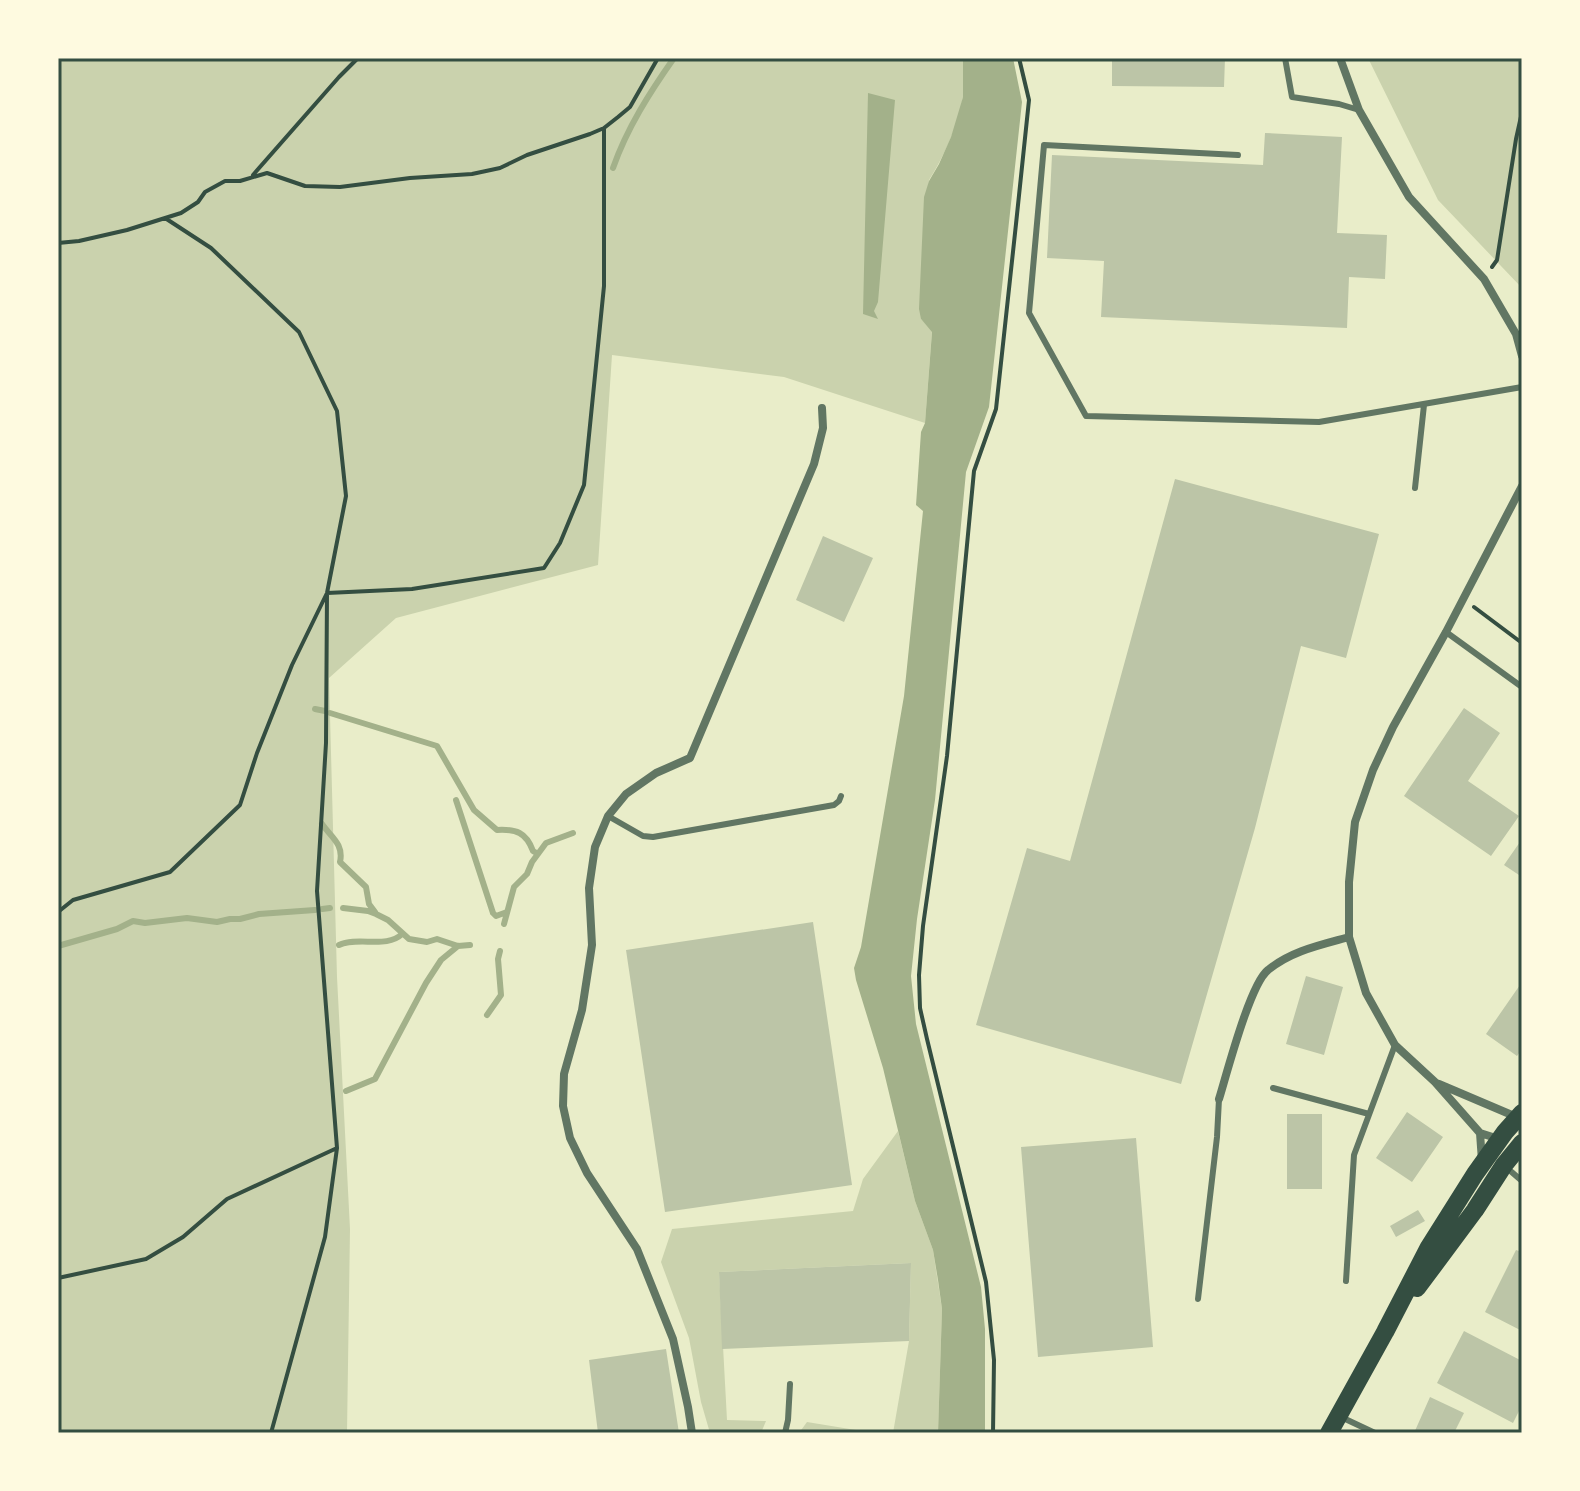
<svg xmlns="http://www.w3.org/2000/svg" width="1580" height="1491" font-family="'Alegreya Sans',sans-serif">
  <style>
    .green { fill: #cad2ad }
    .water { fill: #a3b18a }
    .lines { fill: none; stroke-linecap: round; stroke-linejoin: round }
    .stream { stroke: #a3b18a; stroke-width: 6 }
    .building { fill: #bcc5a7 }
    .path { stroke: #344e41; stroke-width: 4 }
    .service { stroke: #617663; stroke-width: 6 }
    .minor { stroke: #617663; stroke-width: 8 }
    .primary { stroke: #344e41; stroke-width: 18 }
    .neatline { fill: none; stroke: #344e41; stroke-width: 3 }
  </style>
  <rect width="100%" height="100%" fill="#e9edc9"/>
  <!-- green -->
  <path class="green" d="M 58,58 L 963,58 C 964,71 965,84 963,97 C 958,126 944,156 929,180 L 921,319 L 932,331 L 925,423 L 784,377 L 612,355 L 598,565 L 396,618 L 329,678 L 337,977 L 350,1229 L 347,1433 L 58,1433 Z
    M 1368,58 L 1522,58 L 1522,288 L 1438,200 Z
    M 898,1131 L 915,1201 L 933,1250 L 942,1309 L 938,1433 L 893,1433 L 909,1341 L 911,1263 L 719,1272 L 727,1420 L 766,1421 L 761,1433 L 710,1433 L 701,1402 L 689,1338 L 661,1262 L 672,1229 L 853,1211 L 863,1179 Z
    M 807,1422 L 874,1433 L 799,1433 Z"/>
  <!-- water -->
  <path class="water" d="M 963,58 L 1013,58 L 1022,102 L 989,407 L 966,472 L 935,800 L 917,919 L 911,976 L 916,1024 L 981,1287 L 985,1329 L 985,1433 L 938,1433 L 942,1309 L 938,1280 L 933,1250 L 915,1201 L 883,1068 L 856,980 L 854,968 L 861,947 L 904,696 L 923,511 L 916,505 L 921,432 L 925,423 L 932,332 L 921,319 L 919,309 L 924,197 L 929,181 L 939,164 L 951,137 L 963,97 Z
    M 868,93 L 895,100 L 878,302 L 874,311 L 878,319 L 863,314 Z"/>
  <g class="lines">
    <!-- stream -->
    <path class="stream" d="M 613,168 C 627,128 650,92 674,58
      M 315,709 L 325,711
      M 330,713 L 437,746 L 474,810 L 497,830 C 516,829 526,832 533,851 L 538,854
      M 456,800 L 493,913 L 496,916 L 507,912
      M 322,824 C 331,837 344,844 340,862 L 366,887 L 369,904 L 375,912
      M 343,908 L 368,911 L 376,914 L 388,920 L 409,939 L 427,942 L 437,939 L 458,946 L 470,945
      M 322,909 L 330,908
      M 504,924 L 514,887 L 527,874 L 532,862 L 546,843 L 573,833
      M 339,945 C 358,936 387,949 402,934
      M 58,946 L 117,929 L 133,921 L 145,923 L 187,918 L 217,922 L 230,919 L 240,919 L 259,914 L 315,910
      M 487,1015 L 501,995 L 498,959 L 500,951
      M 346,1091 L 375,1079 L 426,983 L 441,960 L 458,946"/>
  </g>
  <!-- building -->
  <path class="building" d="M 1112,58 L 1225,58 L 1224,87 L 1112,86 Z
    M 1265,133 L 1342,137 L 1337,233 L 1387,235 L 1385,279 L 1349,277 L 1347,328 L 1101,317 L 1104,261 L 1047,258 L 1052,155 L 1263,165 Z
    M 1175,479 L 1379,534 L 1346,658 L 1301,646 L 1255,828 L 1181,1084 L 976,1025 L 1027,848 L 1070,861 Z
    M 823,536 L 873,558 L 844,622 L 796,600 Z
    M 1464,708 L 1500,733 L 1468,781 L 1519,816 L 1491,856 L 1404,796 Z
    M 1522,839 L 1522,877 L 1504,865 Z
    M 813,922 L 852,1185 L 665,1212 L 626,950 Z
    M 1306,976 L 1343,987 L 1324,1055 L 1286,1044 Z
    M 1522,982 L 1522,1049 L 1517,1056 L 1486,1034 Z
    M 1407,1112 L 1443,1137 L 1412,1182 L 1376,1158 Z
    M 1287,1114 L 1322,1114 L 1322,1189 L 1287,1189 Z
    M 1136,1138 L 1153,1347 L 1038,1357 L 1021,1147 Z
    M 1418,1210 L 1425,1221 L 1396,1237 L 1390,1226 Z
    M 1516,1250 L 1522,1252 L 1522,1331 L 1485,1312 Z
    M 911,1263 L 909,1341 L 722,1349 L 719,1272 Z
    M 1464,1331 L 1522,1361 L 1522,1405 L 1513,1423 L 1437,1383 Z
    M 666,1349 L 679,1433 L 598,1433 L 589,1360 Z
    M 1430,1397 L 1464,1413 L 1454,1433 L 1414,1433 Z"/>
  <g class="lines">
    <!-- path -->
    <path class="path" d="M 253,175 L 339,77 L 358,58
      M 58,243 L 79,241 L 127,230 L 181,213 L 198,202 L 205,192 L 225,181 L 240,181 L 267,173 L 305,186 L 340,187 L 410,178 L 472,174 L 500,168 L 527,155 L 590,134 L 604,128 L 618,117 L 630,107 L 658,58
      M 1492,267 L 1497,260 L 1516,139 L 1522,112
      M 1474,607 L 1522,643
      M 58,912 L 73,900 L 170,872 L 240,805 L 257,753 L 292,665 L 327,593 L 346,496 L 337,411 L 299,332 L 211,248 L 165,218
      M 58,1278 L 146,1259 L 183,1237 L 227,1199 L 337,1148
      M 271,1433 L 325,1237 L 337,1148 L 317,891 L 326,743 L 327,593 L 412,589 L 544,568 L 560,543 L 584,485 L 604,286 L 604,128
      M 993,1433 L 994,1360 L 986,1282 L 927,1039 L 920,1008 L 919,975 L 923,926 L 947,756 L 974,471 L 996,409 L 1016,224 L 1029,100 L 1019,58"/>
    <!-- service -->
    <path class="service" d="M 1285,58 L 1292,97 L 1339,104 L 1359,110
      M 1238,155 L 1044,145 L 1029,313 L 1086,416 L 1319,422 L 1522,387
      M 1415,488 L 1424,405
      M 1446,632 L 1522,687
      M 608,816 L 643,836 L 653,837 L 834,805 L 839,801 L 841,796
      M 1273,1088 L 1369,1114
      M 1507,1168 L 1522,1181
      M 1346,1281 L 1354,1155 L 1395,1045
      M 1198,1299 L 1217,1137 L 1219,1099
      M 1341,1417 L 1375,1433
      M 785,1433 L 788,1420 L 790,1384"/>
    <!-- minor -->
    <path class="minor" d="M 1340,58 L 1359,110 L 1409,197 L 1484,279 L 1516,334 L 1522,356
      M 1439,1084 L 1519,1118
      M 1219,1099 C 1227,1073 1250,984 1268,970 C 1291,951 1320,945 1349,937
      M 1480,1133 L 1482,1161
      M 1499,1139 L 1480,1133 L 1435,1082 L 1395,1045 L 1366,993 L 1349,937 L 1349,882 L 1355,822 L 1373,770 L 1393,727 L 1446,632 L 1522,486
      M 692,1433 L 688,1407 L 673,1339 L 637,1249 L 587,1173 L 570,1138 L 563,1106 L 564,1074 L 582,1010 L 592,945 L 589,888 L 595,847 L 608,816 L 626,794 L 656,773 L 690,758 L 814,464 L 823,428 L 822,408"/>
    <!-- primary -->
    <path class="primary" d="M 1417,1288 L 1475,1210 L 1504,1165 L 1522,1143
      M 1329,1433 L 1385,1332 L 1429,1247 L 1475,1174 L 1505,1132 L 1522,1113"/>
  </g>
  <!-- border -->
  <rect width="1580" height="1491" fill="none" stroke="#fefae0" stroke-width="120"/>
  <rect x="60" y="60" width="1460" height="1371" class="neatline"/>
</svg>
